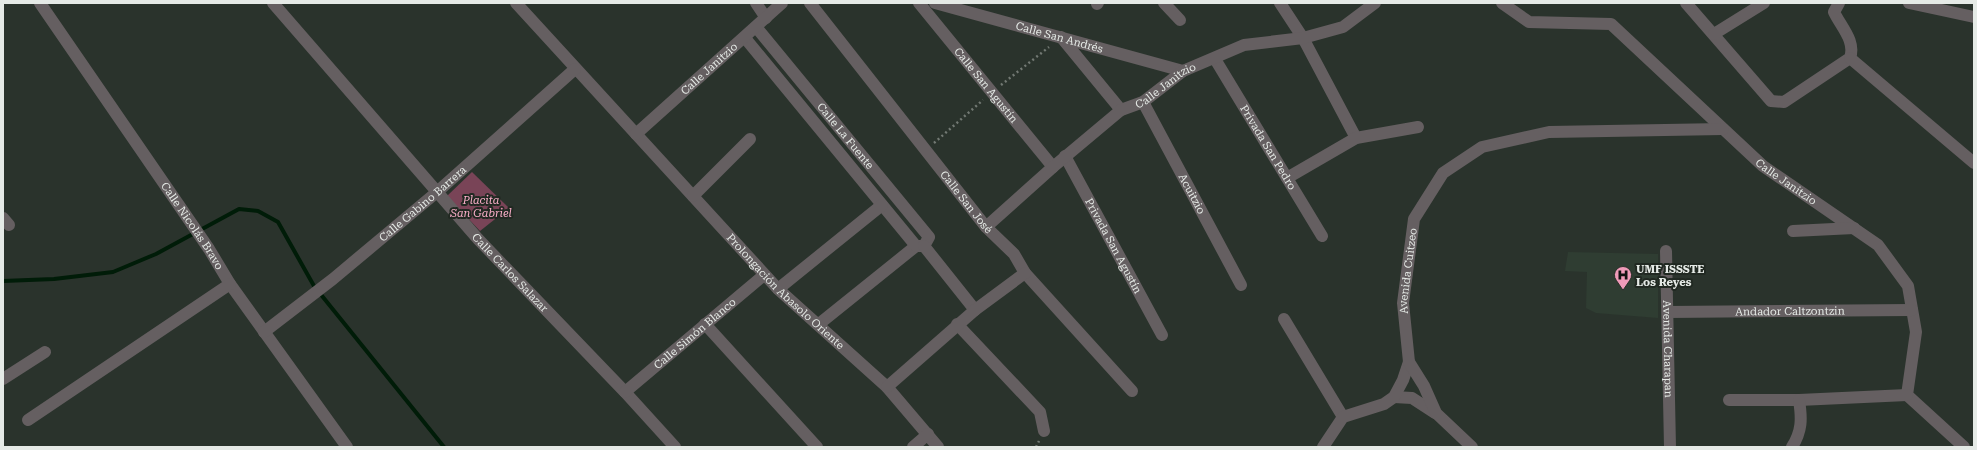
<svg xmlns="http://www.w3.org/2000/svg" width="1977" height="450" font-family="'Roboto Serif',serif">
  <style>
    .built { fill: #2f3d32 }
    .green { fill: #794457 }
    .lines { fill: none; stroke-linecap: round; stroke-linejoin: round }
    .stream { stroke: #001c08; stroke-width: 4 }
    .path { stroke: #727973; stroke-width: 2.5; stroke-dasharray: 2 3; stroke-linecap: butt }
    .minor { stroke: #655f61; stroke-width: 12 }
    .labels { text-anchor: middle; stroke-width: 4; stroke-linejoin: round; paint-order: stroke }
    .street-label { font-size: 11px; fill: #e5eae6; stroke: #212922 }
    .park-label { font-size: 11px; font-style: italic; fill: #fdb0cb; stroke: #212922 }
    .poi-label { font-size: 11px; font-weight: bold; fill: #e5eae6; stroke: #212922; text-anchor: start }
  </style>
  <rect width="100%" height="100%" fill="#2a332c"/>
  <!-- built -->
  <path class="built" d="M 1568,252 L 1658,254 L 1658,318 L 1596,313 L 1586,308 L 1587,272 L 1565,271 Z"/>
  <!-- green -->
  <path class="green" d="M 472,172 L 509,208 L 480,231 L 447,196 Z"/>
  <g class="lines">
    <!-- stream -->
    <path class="stream" d="M 3,281 L 54,279 L 113,272 L 156,254 L 239,209 L 258,211 L 278,222 L 314,286 L 444,447"/>
    <!-- path -->
    <path class="path" d="M 1001,85 L 1049,47
      M 934,143 L 983,100
      M 1036,447 L 1039,441"/>
    <!-- minor -->
    <g class="minor">
      <path id="s1" d="M 40,3 L 209,249 L 230,284 L 347,447"/>
      <path id="s2" d="M 273,3 L 478,239 L 625,392 L 675,447"/>
      <path id="s3" d="M 516,3 L 778,289 L 887,387 L 938,447"/>
      <path d="M 756,3 L 766,18"/>
      <path id="s4" d="M 810,3 L 986,227 L 1014,254 L 1025,273 L 1132,391"/>
      <path id="s5" d="M 919,3 L 1053,167"/>
      <path id="s6" d="M 935,3 L 1183,71"/>
      <path d="M 1164,3 L 1180,20"/>
      <path d="M 1280,3 L 1303,38 L 1356,138"/>
      <path id="s7" d="M 1502,3 L 1529,22 L 1611,24 L 1763,166 L 1878,245 L 1908,286 L 1916,332 L 1907,395 L 1964,447"/>
      <path d="M 1686,3 L 1771,101 L 1784,102 L 1850,58 C 1856,41 1841,27 1834,12 L 1839,3"/>
      <path d="M 1909,3 L 1974,17"/>
      <path d="M 1097,4 L 1098,3"/>
      <path id="s8" d="M 756,27 L 929,237 L 924,246 L 916,246 L 819,324"/>
      <path d="M 1714,34 L 1764,3"/>
      <path d="M 1061,37 L 1121,110"/>
      <path d="M 745,38 L 916,246"/>
      <path d="M 1850,58 L 1974,163"/>
      <path id="s9" d="M 1215,59 L 1322,236"/>
      <path id="s10" d="M 1143,102 L 1241,285"/>
      <path id="s11" d="M 636,134 L 782,3"/>
      <path id="s12" d="M 1065,156 L 1162,335"/>
      <path d="M 1287,178 L 1356,138 L 1418,127"/>
      <path d="M 693,196 L 750,139"/>
      <path d="M 3,218 L 9,225"/>
      <path id="s13" d="M 986,227 L 1053,167 L 1121,110 L 1143,102 L 1183,71 L 1244,45 L 1303,38 L 1343,27 L 1375,3"/>
      <path d="M 1793,231 L 1854,228"/>
      <path d="M 924,246 L 975,310"/>
      <path id="s14" d="M 1666,251 L 1670,447"/>
      <path d="M 778,289 L 882,205"/>
      <path id="s15" d="M 1668,312 L 1912,310"/>
      <path d="M 1284,319 L 1343,417"/>
      <path d="M 705,324 L 817,447"/>
      <path d="M 957,324 L 1040,412 L 1044,431"/>
      <path id="s16" d="M 264,332 L 333,279 L 437,192 L 575,69"/>
      <path d="M 3,379 L 45,352"/>
      <path d="M 887,387 L 975,310 L 1025,273"/>
      <path id="s17" d="M 625,392 L 764,275"/>
      <path d="M 1394,397 L 1412,398 L 1435,413"/>
      <path d="M 1729,400 L 1799,400 L 1907,395"/>
      <path d="M 28,420 L 230,284"/>
      <path d="M 913,447 L 928,434"/>
      <path d="M 1323,447 L 1343,417 L 1384,404 L 1394,397 L 1403,380 L 1409,362"/>
      <path id="s18" d="M 1472,447 L 1436,413 L 1424,386 L 1409,362 L 1403,303 L 1414,219 L 1443,173 L 1482,147 L 1549,132 L 1723,129"/>
      <path d="M 1792,447 C 1802,431 1802,419 1799,400"/>
    </g>
  </g>
  <!-- icons -->
  <defs>
    <symbol id="hospital-pin" viewBox="-11 -11 22 30"><path d="M0 17L-7.5 6A9.5 9.5 0 1 1 7.5 6Z" fill="#ef9ab8" stroke="#212922"/><path d="M-5-5h3v3.5h4V-5h3V5h-3V1.5h-4V5h-3Z" fill="#111"/></symbol>
  </defs>
  <g fill-rule="evenodd">
    <use href="#hospital-pin" x="1613" y="265" width="20" height="27"/>
  </g>
  <g class="labels">
    <!-- street labels -->
    <g class="street-label">
      <text dy="4" stroke="none"><textPath href="#s6" startOffset="129">Calle San Andrés</textPath></text>
      <text dy="4" stroke="none"><textPath href="#s11" startOffset="98">Calle Janitzio</textPath></text>
      <text dy="4" stroke="none"><textPath href="#s5" startOffset="106">Calle San Agustín</textPath></text>
      <text dy="4" stroke="none"><textPath href="#s13" startOffset="230">Calle Janitzio</textPath></text>
      <text dy="4" stroke="none"><textPath href="#s8" startOffset="141">Calle La Fuente</textPath></text>
      <text dy="4" stroke="none"><textPath href="#s9" startOffset="103">Privada San Pedro</textPath></text>
      <text dy="4" stroke="none"><textPath href="#s7" startOffset="351">Calle Janitzio</textPath></text>
      <text dy="4" stroke="none"><textPath href="#s10" startOffset="104">Acuitzio</textPath></text>
      <text dy="4" stroke="none"><textPath href="#s4" startOffset="253">Calle San José</textPath></text>
      <text dy="4" stroke="none"><textPath href="#s16" startOffset="204">Calle Gabino Barrera</textPath></text>
      <text dy="4" stroke="none"><textPath href="#s1" startOffset="270">Calle Nicolás Bravo</textPath></text>
      <text dy="4" stroke="none"><textPath href="#s12" startOffset="102">Privada San Agustín</textPath></text>
      <text dy="4" stroke="none"><textPath href="#s18" startOffset="199">Avenida Cuitzeo</textPath></text>
      <text dy="4" stroke="none"><textPath href="#s2" startOffset="359">Calle Carlos Salazar</textPath></text>
      <text dy="4" stroke="none"><textPath href="#s3" startOffset="395">Prolongación Abasolo Oriente</textPath></text>
      <text dy="4" stroke="none"><textPath href="#s15" startOffset="122">Andador Caltzontzin</textPath></text>
      <text dy="4" stroke="none"><textPath href="#s17" startOffset="91">Calle Simón Blanco</textPath></text>
      <text dy="4" stroke="none"><textPath href="#s14" startOffset="98">Avenida Charapan</textPath></text>
    </g>
    <!-- park labels -->
    <g class="park-label">
      <text x="481" y="204">Placita<tspan x="481" dy="13">San Gabriel</tspan></text>
    </g>
    <!-- poi labels -->
    <g class="poi-label">
      <text x="1636" y="273">UMF ISSSTE<tspan x="1636" dy="13">Los Reyes</tspan></text>
    </g>
  </g>
  <!-- border -->
  <rect width="1977" height="450" fill="none" stroke="#e5eae6" stroke-width="8"/>
</svg>
